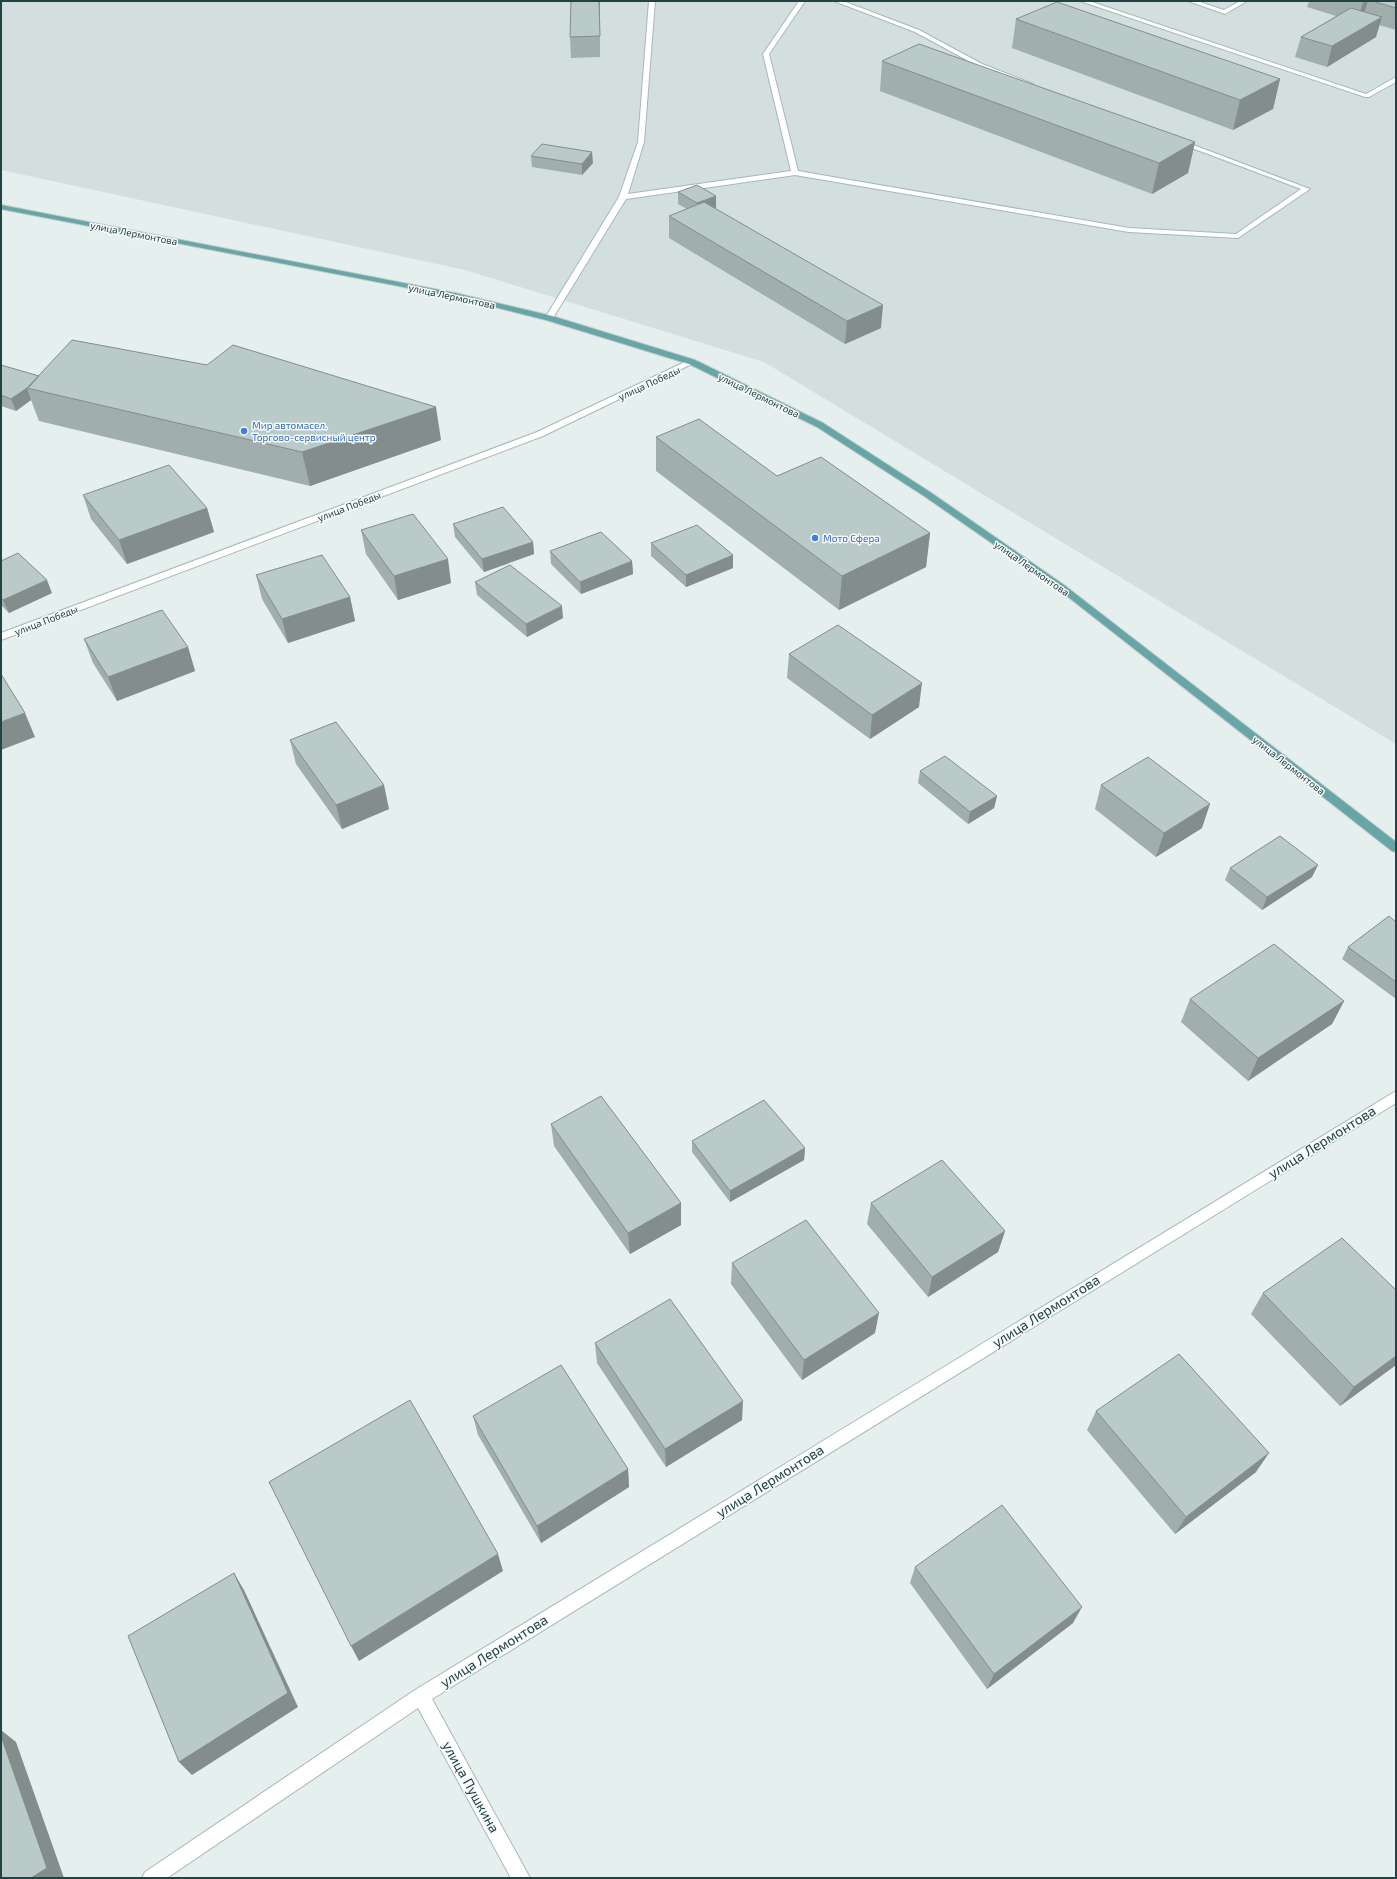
<svg xmlns="http://www.w3.org/2000/svg" width="1397" height="1879" font-family="'Exo 2',sans-serif">
  <style>
    .built { fill: #d3dfde }
    .lines { fill: none; stroke-linecap: round; stroke-linejoin: round }
    .service-casing { stroke: #a7b8b7; stroke-width: 2 }
    .minor-casing { stroke: #a7b8b7; stroke-width: 2 }
    .primary-casing { stroke: #c1caca; stroke-width: 2 }
    .service { fill: #fff; fill-rule: evenodd }
    .minor { fill: #fff; fill-rule: evenodd }
    .primary { fill: #68a5a7; fill-rule: evenodd }
    .wall { fill: #a0aeac }
    .shaded-wall { fill: #828d8c }
    .building { fill: #bacac8; stroke: #828d8c }
    .shop-dot { fill: #3f7fe0; stroke: #f6fbfa; stroke-width: 1.5 }
    .labels { text-anchor: middle; stroke-width: 3; stroke-linejoin: round; paint-order: stroke }
    .far-street-label { font-size: 10px; fill: #234243; stroke: #f6fbfa }
    .far-shop-label { font-size: 10px; fill: #366cbe; stroke: #f6fbfa; text-anchor: start }
    .near-street-label { font-size: 14px; fill: #234243; stroke: #f6fbfa }
  </style>
  <rect width="100%" height="100%" fill="#e5efed"/>
  <!-- built -->
  <path class="built" d="M 1,1 L 1396,1 L 1396,744 L 764,362 L 465,270 L 1,170 Z"/>
  <g class="lines">
    <defs>
      <path id="service" d="M 649,1 L 655,1 L 644,142 L 628,194 L 791,171 L 763,54 L 799,1 L 805,1 L 769,54 L 798,171 L 1129,228 L 1236,234 L 1301,189 L 1176,142 L 1176,140 L 1180,140 L 1310,189 L 1238,238 L 1129,232 L 795,175 L 626,199 L 553,318 L 546,320 L 545,318 L 619,197 L 638,142 Z
        M 834,1 L 843,1 L 919,30 L 982,64 L 1033,84 L 1028,85 L 978,66 L 915,32 Z
        M 1080,1 L 1089,1 L 1366,94 L 1396,77 L 1396,82 L 1369,97 L 1365,97 Z
        M 1188,1 L 1197,1 L 1224,10 L 1240,1 L 1247,1 L 1225,14 Z"/>
      <path id="minor" d="M 689,360 L 692,360 L 696,362 L 543,436 L 1,640 L 1,633 L 537,432 Z
        M 1396,1091 L 1396,1103 L 432,1699 L 530,1878 L 511,1878 L 418,1708 L 167,1878 L 142,1878 L 145,1872 L 415,1690 Z"/>
      <path id="primary" d="M 1,205 L 455,293 L 552,316 L 695,360 L 823,423 L 930,492 L 1064,585 L 1396,842 L 1396,852 L 1392,851 L 1058,589 L 924,496 L 817,427 L 689,364 L 546,320 L 455,297 L 1,209 Z"/>
    </defs>
    <!-- service casing -->
    <use href="#service" class="service-casing"/>
    <!-- minor casing -->
    <use href="#minor" class="minor-casing"/>
    <!-- primary casing -->
    <use href="#primary" class="primary-casing"/>
    <!-- service -->
    <use href="#service" class="service"/>
    <!-- minor -->
    <use href="#minor" class="minor"/>
    <!-- primary -->
    <use href="#primary" class="primary"/>
  </g>
  <!-- wall -->
  <path class="wall" d="M 600,1 L 600,57 L 571,58 L 570,37 Z
    M 1309,1 L 1396,1 L 1396,30 L 1379,25 L 1376,37 L 1327,67 L 1295,57 L 1301,37 L 1336,16 L 1307,7 Z
    M 1016,19 L 1280,79 L 1273,109 L 1233,130 L 1012,48 Z
    M 882,61 L 1195,142 L 1188,173 L 1152,194 L 880,91 Z
    M 531,156 L 593,163 L 582,175 L 532,167 Z
    M 678,192 L 716,208 L 715,208 L 881,328 L 845,344 L 669,238 L 669,216 L 687,209 L 678,204 Z
    M 1,365 L 39,376 L 441,440 L 310,486 L 39,421 L 31,400 L 16,411 L 1,406 Z
    M 656,437 L 777,476 L 930,533 L 926,567 L 839,610 L 656,471 Z
    M 83,495 L 207,508 L 214,532 L 127,564 L 91,519 Z
    M 453,524 L 533,542 L 534,554 L 484,572 L 455,537 Z
    M 361,530 L 451,583 L 398,600 L 366,554 Z
    M 651,543 L 733,568 L 686,587 L 651,556 Z
    M 550,551 L 632,561 L 633,574 L 581,594 L 551,564 Z
    M 1,561 L 52,593 L 9,613 L 1,605 Z
    M 256,575 L 350,597 L 355,621 L 288,643 L 262,599 Z
    M 475,582 L 563,618 L 527,637 L 477,595 Z
    M 84,639 L 188,647 L 195,671 L 117,701 L 93,663 Z
    M 789,654 L 919,707 L 870,739 L 787,678 Z
    M 290,740 L 389,809 L 342,829 L 296,764 Z
    M 920,771 L 997,796 L 994,808 L 968,824 L 918,783 Z
    M 1101,785 L 1202,828 L 1156,857 L 1095,809 Z
    M 1230,868 L 1312,877 L 1262,910 L 1225,880 Z
    M 1396,922 L 1396,999 L 1342,959 L 1348,947 Z
    M 1190,999 L 1344,1001 L 1332,1024 L 1248,1081 L 1181,1022 Z
    M 551,1124 L 681,1203 L 681,1225 L 630,1254 L 554,1146 Z
    M 692,1141 L 805,1148 L 804,1160 L 730,1202 L 692,1152 Z
    M 871,1203 L 1005,1231 L 998,1252 L 928,1297 L 867,1224 Z
    M 732,1263 L 875,1333 L 802,1380 L 731,1284 Z
    M 1263,1293 L 1396,1365 L 1340,1406 L 1251,1314 Z
    M 595,1343 L 742,1420 L 666,1467 L 597,1363 Z
    M 1096,1411 L 1256,1472 L 1175,1534 L 1087,1430 Z
    M 473,1416 L 628,1469 L 629,1487 L 541,1543 L 478,1435 Z
    M 915,1567 L 1073,1623 L 987,1689 L 910,1583 Z"/>
  <!-- shaded-wall -->
  <path class="shaded-wall" d="M 599,1 L 600,1 L 600,57 L 600,36 Z
    M 1366,1 L 1368,1 L 1362,20 L 1357,22 L 1363,2 Z
    M 1382,17 L 1376,37 L 1327,67 L 1332,46 Z
    M 1280,79 L 1273,109 L 1233,130 L 1240,100 Z
    M 1195,142 L 1188,173 L 1152,194 L 1159,163 Z
    M 592,152 L 593,163 L 582,175 L 582,164 Z
    M 716,196 L 716,208 L 697,215 L 697,203 Z
    M 883,305 L 881,328 L 845,344 L 847,321 Z
    M 42,377 L 27,388 L 31,400 L 16,411 L 11,399 Z
    M 436,407 L 441,440 L 310,486 L 302,452 Z
    M 207,508 L 214,532 L 127,564 L 119,540 Z
    M 930,533 L 926,567 L 839,610 L 842,576 Z
    M 533,542 L 534,554 L 484,572 L 482,559 Z
    M 733,555 L 733,568 L 686,587 L 686,575 Z
    M 448,559 L 451,583 L 398,600 L 394,576 Z
    M 632,561 L 633,574 L 581,594 L 580,582 Z
    M 47,580 L 52,593 L 9,613 L 3,600 Z
    M 350,597 L 355,621 L 288,643 L 282,619 Z
    M 562,606 L 563,618 L 527,637 L 526,624 Z
    M 188,647 L 195,671 L 117,701 L 108,677 Z
    M 922,683 L 919,707 L 870,739 L 872,715 Z
    M 25,713 L 35,737 L 1,750 L 1,722 Z
    M 384,785 L 389,809 L 342,829 L 336,805 Z
    M 997,796 L 994,808 L 968,824 L 970,812 Z
    M 1210,804 L 1202,828 L 1156,857 L 1164,833 Z
    M 1318,865 L 1312,877 L 1262,910 L 1267,897 Z
    M 1344,1001 L 1332,1024 L 1248,1081 L 1258,1058 Z
    M 805,1148 L 804,1160 L 730,1202 L 730,1191 Z
    M 681,1203 L 681,1225 L 630,1254 L 628,1233 Z
    M 1005,1231 L 998,1252 L 928,1297 L 932,1277 Z
    M 879,1313 L 875,1333 L 802,1380 L 804,1360 Z
    M 1396,1356 L 1396,1365 L 1340,1406 L 1354,1387 Z
    M 743,1401 L 742,1420 L 666,1467 L 665,1449 Z
    M 1269,1453 L 1256,1472 L 1175,1534 L 1186,1517 Z
    M 628,1469 L 629,1487 L 541,1543 L 537,1526 Z
    M 498,1554 L 503,1571 L 359,1661 L 351,1646 Z
    M 234,1573 L 244,1590 L 298,1707 L 192,1775 L 179,1762 Z
    M 1082,1607 L 1073,1623 L 987,1689 L 994,1674 Z
    M 1,1730 L 16,1742 L 64,1878 L 31,1878 L 1,1736 Z"/>
  <!-- building -->
  <path class="building" d="M 571,1 L 599,1 L 600,36 L 570,37 Z
    M 1372,1 L 1396,1 L 1396,8 Z
    M 1057,2 L 1280,79 L 1240,100 L 1016,19 Z
    M 1351,8 L 1382,17 L 1332,46 L 1301,37 Z
    M 919,44 L 1195,142 L 1159,163 L 882,61 Z
    M 542,144 L 592,152 L 582,164 L 531,156 Z
    M 697,185 L 716,196 L 697,203 L 678,192 Z
    M 704,202 L 883,305 L 847,321 L 669,216 Z
    M 72,340 L 207,365 L 233,345 L 436,407 L 302,452 L 27,388 Z
    M 1,365 L 39,376 L 30,386 L 11,399 L 1,395 Z
    M 699,419 L 777,476 L 821,457 L 930,533 L 842,576 L 656,437 Z
    M 169,465 L 207,508 L 119,540 L 83,495 Z
    M 503,507 L 533,542 L 482,559 L 453,524 Z
    M 413,514 L 448,559 L 394,576 L 361,530 Z
    M 697,525 L 733,555 L 686,575 L 651,543 Z
    M 601,532 L 632,561 L 580,582 L 550,551 Z
    M 18,553 L 47,580 L 3,600 L 1,598 L 1,561 Z
    M 322,555 L 350,597 L 282,619 L 256,575 Z
    M 510,565 L 562,606 L 526,624 L 475,582 Z
    M 162,610 L 188,647 L 108,677 L 84,639 Z
    M 838,625 L 922,683 L 872,715 L 789,654 Z
    M 1,674 L 25,713 L 1,722 Z
    M 336,722 L 384,785 L 336,805 L 290,740 Z
    M 945,756 L 997,796 L 970,812 L 920,771 Z
    M 1148,757 L 1210,804 L 1164,833 L 1101,785 Z
    M 1280,836 L 1318,865 L 1267,897 L 1230,868 Z
    M 1389,916 L 1396,922 L 1396,982 L 1348,947 Z
    M 1274,944 L 1344,1001 L 1258,1058 L 1190,999 Z
    M 601,1096 L 681,1203 L 628,1233 L 551,1124 Z
    M 764,1100 L 805,1148 L 730,1191 L 692,1141 Z
    M 942,1160 L 1005,1231 L 932,1277 L 871,1203 Z
    M 806,1220 L 879,1313 L 804,1360 L 732,1263 Z
    M 1342,1238 L 1396,1290 L 1396,1356 L 1354,1387 L 1263,1293 Z
    M 670,1299 L 743,1401 L 665,1449 L 595,1343 Z
    M 1179,1354 L 1269,1453 L 1186,1517 L 1096,1411 Z
    M 561,1365 L 628,1469 L 537,1526 L 473,1416 Z
    M 410,1400 L 498,1554 L 351,1646 L 269,1482 Z
    M 1002,1505 L 1082,1607 L 994,1674 L 915,1567 Z
    M 234,1573 L 288,1693 L 179,1762 L 128,1636 Z
    M 1,1736 L 47,1868 L 31,1878 L 1,1878 Z"/>
  <!-- markers -->
  <g class="shop-dot">
    <circle cx="244" cy="431" r="4"/>
    <circle cx="815" cy="538" r="4"/>
  </g>
  <g class="labels">
    <!-- far-street labels -->
    <g class="far-street-label">
      <text transform="translate(134 233) rotate(11)" y="4">улица Лермонтова</text>
      <text transform="translate(452 296) rotate(12)" y="4">улица Лермонтова</text>
      <text transform="translate(649 383) rotate(-25)" y="4">улица Победы</text>
      <text transform="translate(759 395) rotate(26)" y="4">улица Лермонтова</text>
      <text transform="translate(349 506) rotate(-21)" y="4">улица Победы</text>
      <text transform="translate(1032 568) rotate(35)" y="4">улица Лермонтова</text>
      <text transform="translate(46 620) rotate(-21)" y="4">улица Победы</text>
      <text transform="translate(1289 765) rotate(38)" y="4">улица Лермонтова</text>
    </g>
    <!-- far-shop labels -->
    <g class="far-shop-label">
      <text x="252" y="429">Мир автомасел.<tspan x="252" dy="12">Торгово-сервисный центр</tspan></text>
      <text x="823" y="542">Мото Сфера</text>
    </g>
    <!-- near-street labels -->
    <g class="near-street-label">
      <text transform="translate(1322 1142) rotate(-32)" y="5">улица Лермонтова</text>
      <text transform="translate(1046 1311) rotate(-32)" y="5">улица Лермонтова</text>
      <text transform="translate(770 1481) rotate(-32)" y="5">улица Лермонтова</text>
      <text transform="translate(494 1651) rotate(-32)" y="5">улица Лермонтова</text>
      <text transform="translate(471 1787) rotate(61)" y="5">улица Пушкина</text>
    </g>
  </g>
  <!-- border -->
  <rect width="1397" height="1879" fill="none" stroke="#234243" stroke-width="4"/>
</svg>
